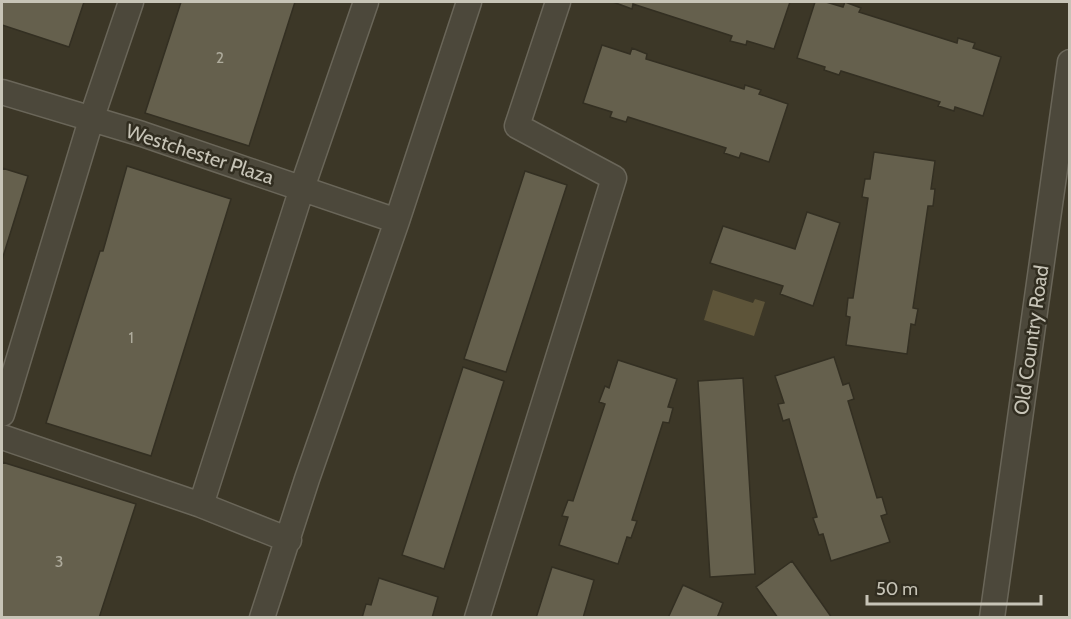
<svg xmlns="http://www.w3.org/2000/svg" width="1071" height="619" font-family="Cabin,sans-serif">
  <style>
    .water { fill: #5d5439 }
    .building { fill: #65604d; stroke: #332f22; stroke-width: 1.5 }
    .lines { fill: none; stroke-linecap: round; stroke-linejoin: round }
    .minor-casing { stroke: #6a6659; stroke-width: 27 }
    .minor { stroke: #4c483b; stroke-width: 24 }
    .labels { text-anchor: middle; stroke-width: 5; stroke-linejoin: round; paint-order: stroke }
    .number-label { font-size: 16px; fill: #aeab9c }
    .street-label { font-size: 20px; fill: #c7c4b7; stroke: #312d20 }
  </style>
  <rect width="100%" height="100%" fill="#3c3727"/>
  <!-- water -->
  <path class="water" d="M 713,290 L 753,303 L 755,299 L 765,302 L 754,336 L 704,320 Z"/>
  <!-- building -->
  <path class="building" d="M 2,2 L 84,2 L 69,47 L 2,25 Z
    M 181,2 L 295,2 L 249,146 L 145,113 Z
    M 613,2 L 790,2 L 774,49 L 747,41 L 746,45 L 730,41 L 732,36 L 633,4 L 632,9 Z
    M 815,2 L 826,2 L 843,7 L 845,2 L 861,8 L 859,12 L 957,43 L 958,38 L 975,43 L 973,48 L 1001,57 L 983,116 L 955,107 L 954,111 L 938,106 L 940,102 L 841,71 L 839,75 L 824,70 L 825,67 L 797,58 Z
    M 602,45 L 630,54 L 632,48 L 647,54 L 646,59 L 744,89 L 745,85 L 761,90 L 759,94 L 788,104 L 769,162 L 741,153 L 739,158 L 724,153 L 726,148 L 628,117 L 626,122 L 610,117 L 612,112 L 583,103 Z
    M 874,152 L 935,161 L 931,189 L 935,189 L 933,206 L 928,206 L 913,308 L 918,309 L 915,325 L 911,324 L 907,354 L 846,345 L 850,317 L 846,316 L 848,298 L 853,298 L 868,198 L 862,197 L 865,179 L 870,179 Z
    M 127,166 L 231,199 L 151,456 L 46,423 L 100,251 L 103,251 Z
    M 2,168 L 28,176 L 2,260 Z
    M 525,171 L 567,185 L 506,372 L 464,359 Z
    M 807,212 L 840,223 L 813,306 L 780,294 L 783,286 L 710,263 L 723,226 L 795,249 Z
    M 834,357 L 843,385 L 849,383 L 854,399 L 848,401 L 877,498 L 882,497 L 887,514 L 881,516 L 890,542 L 831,561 L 823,534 L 819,535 L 813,518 L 817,517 L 789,419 L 783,421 L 778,404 L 784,403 L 775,376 Z
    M 618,360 L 677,379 L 668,407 L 673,408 L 669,423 L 663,422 L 632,520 L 637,521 L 631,538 L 627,537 L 618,564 L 559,545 L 568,517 L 562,516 L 568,500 L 573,501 L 605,404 L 599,402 L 605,386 L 609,388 Z
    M 463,367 L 504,381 L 444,569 L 402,555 Z
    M 743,378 L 755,574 L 710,577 L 698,381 Z
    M 2,462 L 136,504 L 99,618 L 2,618 Z
    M 792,561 L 832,618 L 778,618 L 756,587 Z
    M 552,567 L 594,580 L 583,618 L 536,618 Z
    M 379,578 L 438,597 L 432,618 L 362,618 L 366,604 L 371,605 Z
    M 683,585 L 723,603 L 717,618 L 668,618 Z"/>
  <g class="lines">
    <defs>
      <path id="minor" d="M 2,92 L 142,134 L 397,221
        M 2,414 L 91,120 L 131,2
        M 2,437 L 201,505 L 289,540
        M 201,505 L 302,188 L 366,2
        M 262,618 L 307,479 L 397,221 L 469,2
        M 477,618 L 614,178 L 517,126 L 558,2
        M 992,618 L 1070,62"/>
    </defs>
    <!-- minor casing -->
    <use href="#minor" class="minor-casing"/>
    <!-- minor -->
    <use href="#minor" class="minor"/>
  </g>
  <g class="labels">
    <!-- number labels -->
    <g class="number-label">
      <text x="220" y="63">2</text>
      <text x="131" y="343">1</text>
      <text x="59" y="567">3</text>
    </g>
    <!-- street labels -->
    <g class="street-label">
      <text transform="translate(200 154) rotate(18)" y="7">Westchester Plaza</text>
      <text transform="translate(1031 340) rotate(-82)" y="7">Old Country Road</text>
    </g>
  </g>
  <!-- border -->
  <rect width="1071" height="619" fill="none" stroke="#c7c4b7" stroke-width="6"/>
  <!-- scale -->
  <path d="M867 595v9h174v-9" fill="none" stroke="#c7c4b7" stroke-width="3"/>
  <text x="876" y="595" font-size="18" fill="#c7c4b7" stroke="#312d20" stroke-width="4.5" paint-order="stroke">50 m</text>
</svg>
